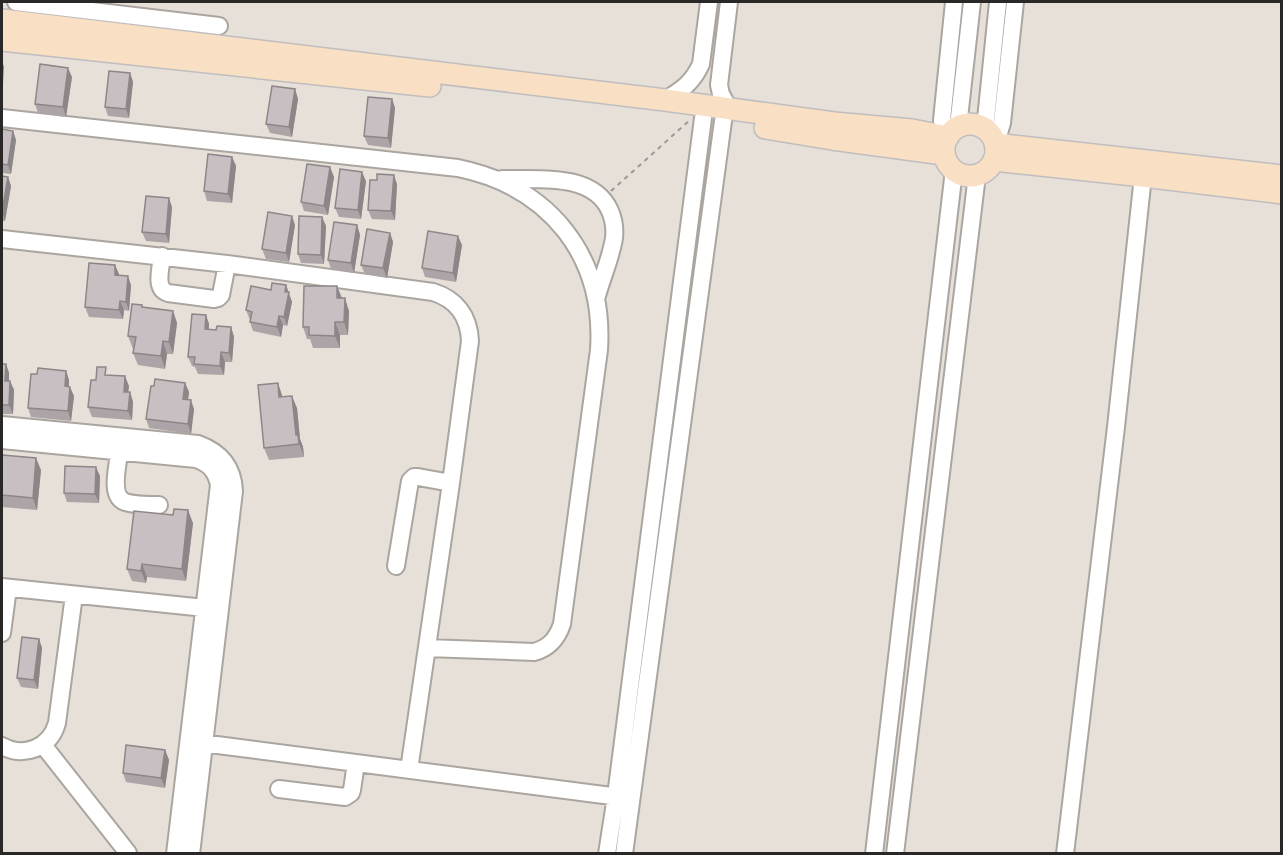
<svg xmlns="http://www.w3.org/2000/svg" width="1283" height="855" font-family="Ubuntu,sans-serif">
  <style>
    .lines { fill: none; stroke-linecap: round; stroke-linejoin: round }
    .minor-casing { stroke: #aaa59f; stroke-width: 20 }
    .major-casing { stroke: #bfbebe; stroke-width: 24 }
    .path { stroke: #9d9893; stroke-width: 2; stroke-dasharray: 4.5 4.5; stroke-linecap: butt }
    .minor { stroke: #fff; stroke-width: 16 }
    .major { stroke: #f9dfc4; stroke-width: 21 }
    .wall { fill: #aca4a7 }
    .shaded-wall { fill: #8c8688 }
    .building { fill: #c8bfc2; stroke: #8c8688; stroke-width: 1.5 }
  </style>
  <rect width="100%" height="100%" fill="#e6e0d9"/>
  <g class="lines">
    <defs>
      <path id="minor" d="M 16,2 L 219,26
        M 665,100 C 682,90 693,82 701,64 L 709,2
        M 729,109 L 721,94 L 719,85 L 729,2
        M 2,118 L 458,168 C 550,187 605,256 599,350 L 562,624 C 557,639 549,648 534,652 L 427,648
        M 958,127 L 972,2
        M 985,129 L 998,2
        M 950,133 L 944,128 L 942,120 L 954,2
        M 994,142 L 999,133 L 1002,123 L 1015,2
        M 502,179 C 537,180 593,172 610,211 C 614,220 615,229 614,238 C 611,258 602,277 597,296
        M 2,239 L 227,264 L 433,292 C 456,299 469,316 470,341 L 451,483 L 409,770
        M 162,256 C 161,268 154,289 168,293 L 214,299 L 218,298 L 221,295 L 227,264
        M 2,425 L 198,444 C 220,452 233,467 234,491 L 191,854
        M 2,440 L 196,459 C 209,463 216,471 219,485 L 175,854
        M 119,453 C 118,466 109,496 125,502 C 134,505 150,505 159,505
        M 396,566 L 410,481 L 414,477 L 418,477 L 451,483
        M 2,587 L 205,608
        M 2,633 L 8,588
        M 194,742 L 627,798
        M 43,745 L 128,853
        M 2,746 C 24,758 50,748 57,723 L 74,595
        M 279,789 L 345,797 L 351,793 L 352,790 L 356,763
        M 607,854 L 616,796 L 703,118
        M 624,854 L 723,121
        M 874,854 L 954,170
        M 895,854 L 977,175
        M 1065,854 L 1116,427 L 1143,176"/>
      <path id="major" d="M 2,20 L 665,100 L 834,123 L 912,130 L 948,137
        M 2,40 L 430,86
        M944 150a26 26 0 1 1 52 0a26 26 0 1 1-52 0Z
        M 765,128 L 832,139 L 944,154
        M 995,144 L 1282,176
        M 994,160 L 1143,176 L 1282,193"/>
    </defs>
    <!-- minor casing -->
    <use href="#minor" class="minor-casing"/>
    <!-- major casing -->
    <use href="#major" class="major-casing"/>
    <!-- path -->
    <path class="path" d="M 611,191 L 690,120"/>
    <!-- minor -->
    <use href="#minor" class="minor"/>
    <!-- major -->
    <use href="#major" class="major"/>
  </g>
  <!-- wall -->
  <path class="wall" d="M 130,73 L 133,82 L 129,118 L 108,116 L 105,107 Z
    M 72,77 L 66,117 L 38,113 L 35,104 Z
    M 295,89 L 298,99 L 292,137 L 270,133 L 266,124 Z
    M 392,99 L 395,108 L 391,148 L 368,145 L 364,136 Z
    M 2,129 L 13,131 L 16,140 L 11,174 L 2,173 Z
    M 232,157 L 236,166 L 232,203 L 207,201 L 204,191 Z
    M 330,167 L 334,177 L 328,215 L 304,211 L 301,202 Z
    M 2,176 L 8,177 L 11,186 L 5,221 L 2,221 Z
    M 377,180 L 397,184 L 395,220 L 372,219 L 368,210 Z
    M 366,181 L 361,219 L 339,217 L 335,208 Z
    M 172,207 L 169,243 L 146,241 L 142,232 Z
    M 322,217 L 326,226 L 324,264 L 301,263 L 298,254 Z
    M 295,225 L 289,262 L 266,259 L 262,249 Z
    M 357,225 L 360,235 L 354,273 L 331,269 L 328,260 Z
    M 390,233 L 393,242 L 387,278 L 365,274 L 361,265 Z
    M 462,245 L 456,282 L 425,277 L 422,268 Z
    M 115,265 L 119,275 L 131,285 L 129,311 L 124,310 L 123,319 L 89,317 L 85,307 Z
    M 286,285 L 292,302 L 287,326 L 283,325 L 281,337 L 253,331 L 250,322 L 250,320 L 246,310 L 271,290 Z
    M 337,286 L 342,298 L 349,311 L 348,335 L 340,335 L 340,348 L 313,348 L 310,339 L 307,339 L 303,327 Z
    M 173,311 L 177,323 L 173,354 L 167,354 L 165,369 L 138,365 L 133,353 L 134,349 L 133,349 L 128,336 Z
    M 206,315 L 209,324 L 209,330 L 216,330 L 231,327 L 234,337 L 232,362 L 225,362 L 224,375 L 198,374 L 195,367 L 192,366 L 188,357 Z
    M 2,364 L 6,364 L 9,373 L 9,381 L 10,381 L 14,390 L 13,414 L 2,414 Z
    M 66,371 L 69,380 L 69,387 L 74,396 L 71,421 L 31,417 L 28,408 L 37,374 Z
    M 108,375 L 129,386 L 128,392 L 130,392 L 133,402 L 132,420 L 92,417 L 88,407 L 96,380 Z
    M 185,383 L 189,392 L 188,399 L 194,409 L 191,434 L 149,428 L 146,419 L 154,386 Z
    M 282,396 L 297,408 L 300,439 L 303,447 L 304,457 L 269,460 L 264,448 Z
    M 2,455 L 41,470 L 37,510 L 2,507 Z
    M 100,476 L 99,503 L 67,502 L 64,493 Z
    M 193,523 L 186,581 L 147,577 L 146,583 L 132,581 L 127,569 Z
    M 39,639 L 42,648 L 38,689 L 21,687 L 17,678 Z
    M 165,750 L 169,760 L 165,788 L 126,782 L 123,773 Z"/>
  <!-- shaded-wall -->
  <path class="shaded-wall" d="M 2,60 L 4,67 L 2,102 Z
    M 68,68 L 72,77 L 66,117 L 63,107 Z
    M 130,73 L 133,82 L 129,118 L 126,109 Z
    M 295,89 L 298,99 L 292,137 L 289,127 Z
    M 392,99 L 395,108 L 391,148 L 388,138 Z
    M 13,131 L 16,140 L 11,174 L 8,165 Z
    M 232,157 L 236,166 L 232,203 L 228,194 Z
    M 330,167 L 334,177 L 328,215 L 324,206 Z
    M 362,172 L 366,181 L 361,219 L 358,210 Z
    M 394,175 L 397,184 L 395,220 L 391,211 Z
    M 8,177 L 11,186 L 5,221 L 2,212 Z
    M 169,198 L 172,207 L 169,243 L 166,234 Z
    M 292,216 L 295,225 L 289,262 L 286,253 Z
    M 322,217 L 326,226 L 324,264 L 321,255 Z
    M 357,225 L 360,235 L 354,273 L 351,263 Z
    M 390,233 L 393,242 L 387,278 L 383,268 Z
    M 458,236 L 462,245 L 456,282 L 453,273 Z
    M 115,265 L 119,274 L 118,284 L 115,275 Z
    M 128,276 L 131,285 L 129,311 L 126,302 Z
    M 286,285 L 292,302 L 287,326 L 284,317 Z
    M 337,286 L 342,299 L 337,298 Z
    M 345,298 L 349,311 L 348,335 L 344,322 Z
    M 120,301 L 124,310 L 123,319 L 119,310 Z
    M 173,311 L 177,323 L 173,354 L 169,342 Z
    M 206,315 L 209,324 L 208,339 L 205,329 Z
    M 279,316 L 283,325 L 281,337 L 277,327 Z
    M 335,322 L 340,335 L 340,348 L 335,336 Z
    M 231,327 L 234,337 L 232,362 L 229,353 Z
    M 163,341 L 167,354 L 165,369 L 161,356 Z
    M 221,352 L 225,362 L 224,375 L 220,366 Z
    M 6,364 L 9,373 L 9,390 L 5,381 Z
    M 66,371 L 69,380 L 68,396 L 65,386 Z
    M 125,376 L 129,386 L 127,401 L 124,392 Z
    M 10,381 L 14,390 L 13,414 L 9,405 Z
    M 185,383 L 189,392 L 187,408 L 183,399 Z
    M 278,383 L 282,395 L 283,409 L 279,397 Z
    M 70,387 L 74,396 L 71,421 L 68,411 Z
    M 130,392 L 133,402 L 132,420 L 128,411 Z
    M 292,396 L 297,408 L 300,439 L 303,447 L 304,457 L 296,435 Z
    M 191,400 L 194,409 L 191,434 L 188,424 Z
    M 36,458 L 41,470 L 37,510 L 33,498 Z
    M 96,467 L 100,476 L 99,503 L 95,494 Z
    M 188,510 L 193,523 L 186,581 L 182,569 Z
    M 142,564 L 147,577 L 146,583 L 141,571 Z
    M 39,639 L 42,648 L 38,689 L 34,680 Z
    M 165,750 L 169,760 L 165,788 L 161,778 Z"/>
  <!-- building -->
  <path class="building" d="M 40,64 L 68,68 L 63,107 L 35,104 Z
    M 109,71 L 130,73 L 126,109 L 105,107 Z
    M 272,86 L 295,89 L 289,127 L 266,124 Z
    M 368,97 L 392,99 L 388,138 L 364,136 Z
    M 2,129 L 13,131 L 8,165 L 2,164 Z
    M 208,154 L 232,157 L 228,194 L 204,191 Z
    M 307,164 L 330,167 L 324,206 L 301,202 Z
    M 340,169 L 362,172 L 358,210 L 335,208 Z
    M 377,174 L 394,175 L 391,211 L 368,210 L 370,180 L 377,180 Z
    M 2,176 L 8,177 L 2,212 Z
    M 146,196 L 169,198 L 166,234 L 142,232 Z
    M 268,212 L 292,216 L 286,253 L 262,249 Z
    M 299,216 L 322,217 L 321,255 L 298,254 Z
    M 334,222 L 357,225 L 351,263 L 328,260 Z
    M 367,229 L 390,233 L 383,268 L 361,265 Z
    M 428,231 L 458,236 L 453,273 L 422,268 Z
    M 89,263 L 115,265 L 115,275 L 128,276 L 126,302 L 120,301 L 119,310 L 85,307 Z
    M 272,283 L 286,285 L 285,292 L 289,292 L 284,317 L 279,316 L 277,327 L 250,322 L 252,312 L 246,310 L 251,286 L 271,290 Z
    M 304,286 L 337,286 L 337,298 L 345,298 L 344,322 L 335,322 L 335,336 L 309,335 L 309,327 L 303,327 Z
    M 132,304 L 142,305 L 142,307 L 173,311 L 169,342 L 163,341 L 161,356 L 133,353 L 136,337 L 128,336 Z
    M 192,314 L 206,315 L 205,329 L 216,330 L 217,326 L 231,327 L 229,353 L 221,352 L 220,366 L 194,364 L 195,357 L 188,357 Z
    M 2,364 L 6,364 L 5,381 L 10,381 L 9,405 L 2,405 Z
    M 97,367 L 106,367 L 105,375 L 125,376 L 124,392 L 130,392 L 128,411 L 88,407 L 91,380 L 96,380 Z
    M 38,368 L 66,371 L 65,386 L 70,387 L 68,411 L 28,408 L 31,374 L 37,374 Z
    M 155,379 L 185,383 L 183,399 L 191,400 L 188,424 L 146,419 L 151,386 L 154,386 Z
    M 278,383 L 279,397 L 292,396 L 296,435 L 298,435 L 299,444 L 264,448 L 258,385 Z
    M 2,455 L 36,458 L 33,498 L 2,495 Z
    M 65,466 L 96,467 L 95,494 L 64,493 Z
    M 174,509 L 188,510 L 182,569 L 142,564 L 141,571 L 127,569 L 134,511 L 173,515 Z
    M 22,637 L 39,639 L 34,680 L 17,678 Z
    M 126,745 L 165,750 L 161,778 L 123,773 Z"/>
  <!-- border -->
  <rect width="1283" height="855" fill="none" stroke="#2a2826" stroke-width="6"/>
</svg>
